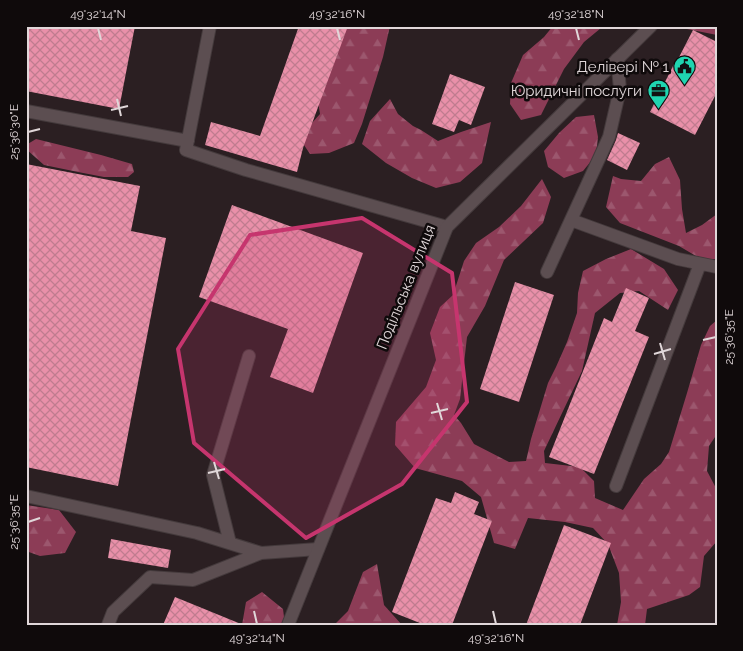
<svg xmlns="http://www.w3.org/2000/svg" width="743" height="651" font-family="Raleway,sans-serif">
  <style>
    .forest { fill: url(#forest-firs) }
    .building { fill: url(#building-cross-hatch) }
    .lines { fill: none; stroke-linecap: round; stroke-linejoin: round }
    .service-casing { stroke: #443a3c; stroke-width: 14 }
    .minor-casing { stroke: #443a3c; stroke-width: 14 }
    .service { stroke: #5c4e51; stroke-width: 12 }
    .minor { stroke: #5c4e51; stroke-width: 12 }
    .marked { fill: #c6356e; fill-opacity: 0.2; stroke: #c6356e; stroke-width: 4; stroke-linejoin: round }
    .ticks { fill: none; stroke: #e0d7d9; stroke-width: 2 }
    .labels { text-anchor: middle; stroke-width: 5; stroke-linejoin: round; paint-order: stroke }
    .poi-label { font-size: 15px; fill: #e0d7d9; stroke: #0f0a0b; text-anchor: end }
    .street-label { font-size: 15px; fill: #e0d7d9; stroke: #0f0a0b }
    .neatline { fill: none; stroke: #e0d7d9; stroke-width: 2 }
    .ticks-label { font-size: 12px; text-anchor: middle; fill: #e0d7d9 }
  </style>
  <defs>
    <pattern id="forest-firs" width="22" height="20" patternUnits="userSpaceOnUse" patternTransform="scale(1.25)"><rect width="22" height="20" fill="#8c3c56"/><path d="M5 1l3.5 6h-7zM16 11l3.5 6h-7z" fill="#9c576e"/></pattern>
    <pattern id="building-cross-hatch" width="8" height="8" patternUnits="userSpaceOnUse" patternTransform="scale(1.25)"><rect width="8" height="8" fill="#e990a9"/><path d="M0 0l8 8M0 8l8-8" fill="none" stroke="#c07c8f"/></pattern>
  </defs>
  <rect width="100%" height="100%" fill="#2b1f22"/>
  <!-- forest -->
  <path class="forest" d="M 337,26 L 390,26 L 383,57 L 362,124 L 354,143 L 329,153 L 310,154 L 298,136 L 302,134 L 320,114 L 316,88 Z
    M 553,26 L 602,26 L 601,28 L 584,42 L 564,69 L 541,115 L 521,120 L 510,104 L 511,83 L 523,55 L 544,37 Z
    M 682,26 L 717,26 L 717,35 L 687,29 Z
    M 390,99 L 398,114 L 413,126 L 421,130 L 438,141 L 461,132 L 491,122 L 482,163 L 460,182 L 436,188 L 412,178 L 386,163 L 362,144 L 370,121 Z
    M 594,115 L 598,137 L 596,155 L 583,171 L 564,178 L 548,167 L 544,151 L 559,133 L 576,117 Z
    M 36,139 L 101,155 L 132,164 L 134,172 L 128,177 L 104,177 L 78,172 L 44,165 L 26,149 L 26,145 Z
    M 669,157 L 680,180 L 682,209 L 686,233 L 702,225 L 717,214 L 717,259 L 701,259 L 679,246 L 620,223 L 606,207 L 613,176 L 621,179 L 641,181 L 655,164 Z
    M 542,179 L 551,197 L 543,223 L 504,260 L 485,306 L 467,337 L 460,399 L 454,415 L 461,423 L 474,444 L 509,462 L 526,461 L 531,439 L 548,383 L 556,367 L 567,342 L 577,313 L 578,293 L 583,271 L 606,259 L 631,249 L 664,269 L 678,290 L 668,310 L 639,291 L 620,293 L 595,313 L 582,371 L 544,451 L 545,463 L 580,467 L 594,481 L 595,498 L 623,510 L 644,479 L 661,464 L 669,452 L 687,393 L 701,345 L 710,326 L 717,320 L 717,434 L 709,446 L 707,471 L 717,490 L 717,541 L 704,556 L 700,587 L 689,595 L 647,609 L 645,625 L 617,625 L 621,602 L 619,573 L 608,544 L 593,528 L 565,522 L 528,518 L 515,549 L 494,543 L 481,497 L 462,481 L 415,468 L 395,445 L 396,422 L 426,387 L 436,360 L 430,333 L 440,307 L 453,295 L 464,261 L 476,243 L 499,227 L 521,206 Z
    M 26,505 L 59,510 L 76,532 L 65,553 L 40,556 L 26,551 Z
    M 377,564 L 384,605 L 402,625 L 334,625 L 348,611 L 363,572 Z
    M 262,592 L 283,609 L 285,625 L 242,625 L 246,602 Z"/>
  <!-- building -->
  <path class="building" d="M 26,26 L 135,26 L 119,109 L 26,91 Z
    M 299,26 L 348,26 L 303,148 L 297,172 L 205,145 L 211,122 L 260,136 Z
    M 693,30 L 717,42 L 717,92 L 695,135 L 650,112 L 674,64 L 675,65 Z
    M 450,74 L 485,87 L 471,125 L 459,120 L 454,132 L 432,124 Z
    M 618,133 L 640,143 L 627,170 L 607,160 L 616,140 Z
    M 26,164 L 140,186 L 131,231 L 166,238 L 118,486 L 26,467 Z
    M 232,205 L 363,253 L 313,393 L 270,377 L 288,329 L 199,297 Z
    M 515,282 L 554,295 L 519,402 L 480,389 Z
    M 626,288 L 649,298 L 635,331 L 649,337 L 594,474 L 549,457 L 604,318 L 612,322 Z
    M 455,492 L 479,502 L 474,514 L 492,521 L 452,625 L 425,625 L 392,612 L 436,498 L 451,503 Z
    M 564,525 L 611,543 L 580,625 L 526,625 Z
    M 111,539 L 171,550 L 168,568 L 108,558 Z
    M 175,597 L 241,624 L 241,625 L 163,625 Z"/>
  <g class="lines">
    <defs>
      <path id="service" d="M 210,26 L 186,150 L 246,170 L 447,227
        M 26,111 L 188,141
        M 571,220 L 678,259 L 717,267
        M 547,272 L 609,137 L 620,89 L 617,59
        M 616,486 L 700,264
        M 26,496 L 197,533 L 261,553 L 318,549
        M 230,543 L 213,475 L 249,356
        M 108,625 L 113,612 L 150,577 L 193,580 L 261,553"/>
      <path id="minor" d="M 288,625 L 447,227 L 651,26"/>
    </defs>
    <!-- service casing -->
    <use href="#service" class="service-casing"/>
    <!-- minor casing -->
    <use href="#minor" class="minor-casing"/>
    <!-- service -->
    <use href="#service" class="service"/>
    <!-- minor -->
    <use href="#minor" class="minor"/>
  </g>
  <!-- marked area -->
  <path class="marked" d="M 362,218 L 452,273 L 467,402 L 402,484 L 306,538 L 194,443 L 178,349 L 250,235 Z"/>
  <!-- ticks -->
  <path class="ticks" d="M 98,28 L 101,40M 337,28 L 340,40M 576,28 L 579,40M 117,99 L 121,116M 111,110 L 128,106M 28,132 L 40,129M 703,340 L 716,337M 660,343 L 665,360M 654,354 L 671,349M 437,403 L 442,420M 431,413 L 448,409M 214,462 L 219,479M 208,473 L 225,469M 28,522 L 40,518M 254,611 L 257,624M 493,611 L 496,624"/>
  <!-- icons -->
  <defs>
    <symbol id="civic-pin" viewBox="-11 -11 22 30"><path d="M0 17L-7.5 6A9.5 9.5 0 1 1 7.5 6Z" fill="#1fd5b0" stroke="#0f0a0b"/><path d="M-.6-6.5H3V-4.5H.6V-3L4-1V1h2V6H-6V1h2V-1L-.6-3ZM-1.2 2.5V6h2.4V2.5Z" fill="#111"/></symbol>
    <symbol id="office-pin" viewBox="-11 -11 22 30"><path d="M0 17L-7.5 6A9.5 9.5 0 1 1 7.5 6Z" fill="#1fd5b0" stroke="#0f0a0b"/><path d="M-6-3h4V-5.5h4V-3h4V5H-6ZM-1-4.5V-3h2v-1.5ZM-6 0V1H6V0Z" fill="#111"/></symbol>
  </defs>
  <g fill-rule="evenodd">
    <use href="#civic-pin" x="672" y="54" width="25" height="34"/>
    <use href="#office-pin" x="646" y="78" width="25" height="34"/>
  </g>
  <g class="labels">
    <!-- poi labels -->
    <g class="poi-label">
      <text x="669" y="72">Делівері № 1</text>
      <text x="642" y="96">Юридичні послуги</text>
    </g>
    <!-- street labels -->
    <g class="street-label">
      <text transform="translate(406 287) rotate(-68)" y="5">Подільська вулиця</text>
    </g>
  </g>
  <!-- border -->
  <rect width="743" height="651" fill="none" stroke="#0f0a0b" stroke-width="55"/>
  <rect x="28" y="28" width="688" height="596" class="neatline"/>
  <g class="ticks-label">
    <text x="98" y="18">49°32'14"N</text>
    <text x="337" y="18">49°32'16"N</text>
    <text x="576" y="18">49°32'18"N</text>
    <text transform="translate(14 132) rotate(-90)" y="4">25°36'30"E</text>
    <text transform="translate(729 337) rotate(-90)" y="4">25°36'35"E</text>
    <text transform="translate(14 522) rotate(-90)" y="4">25°36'35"E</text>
    <text x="257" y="642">49°32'14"N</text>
    <text x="496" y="642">49°32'16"N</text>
  </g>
</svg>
